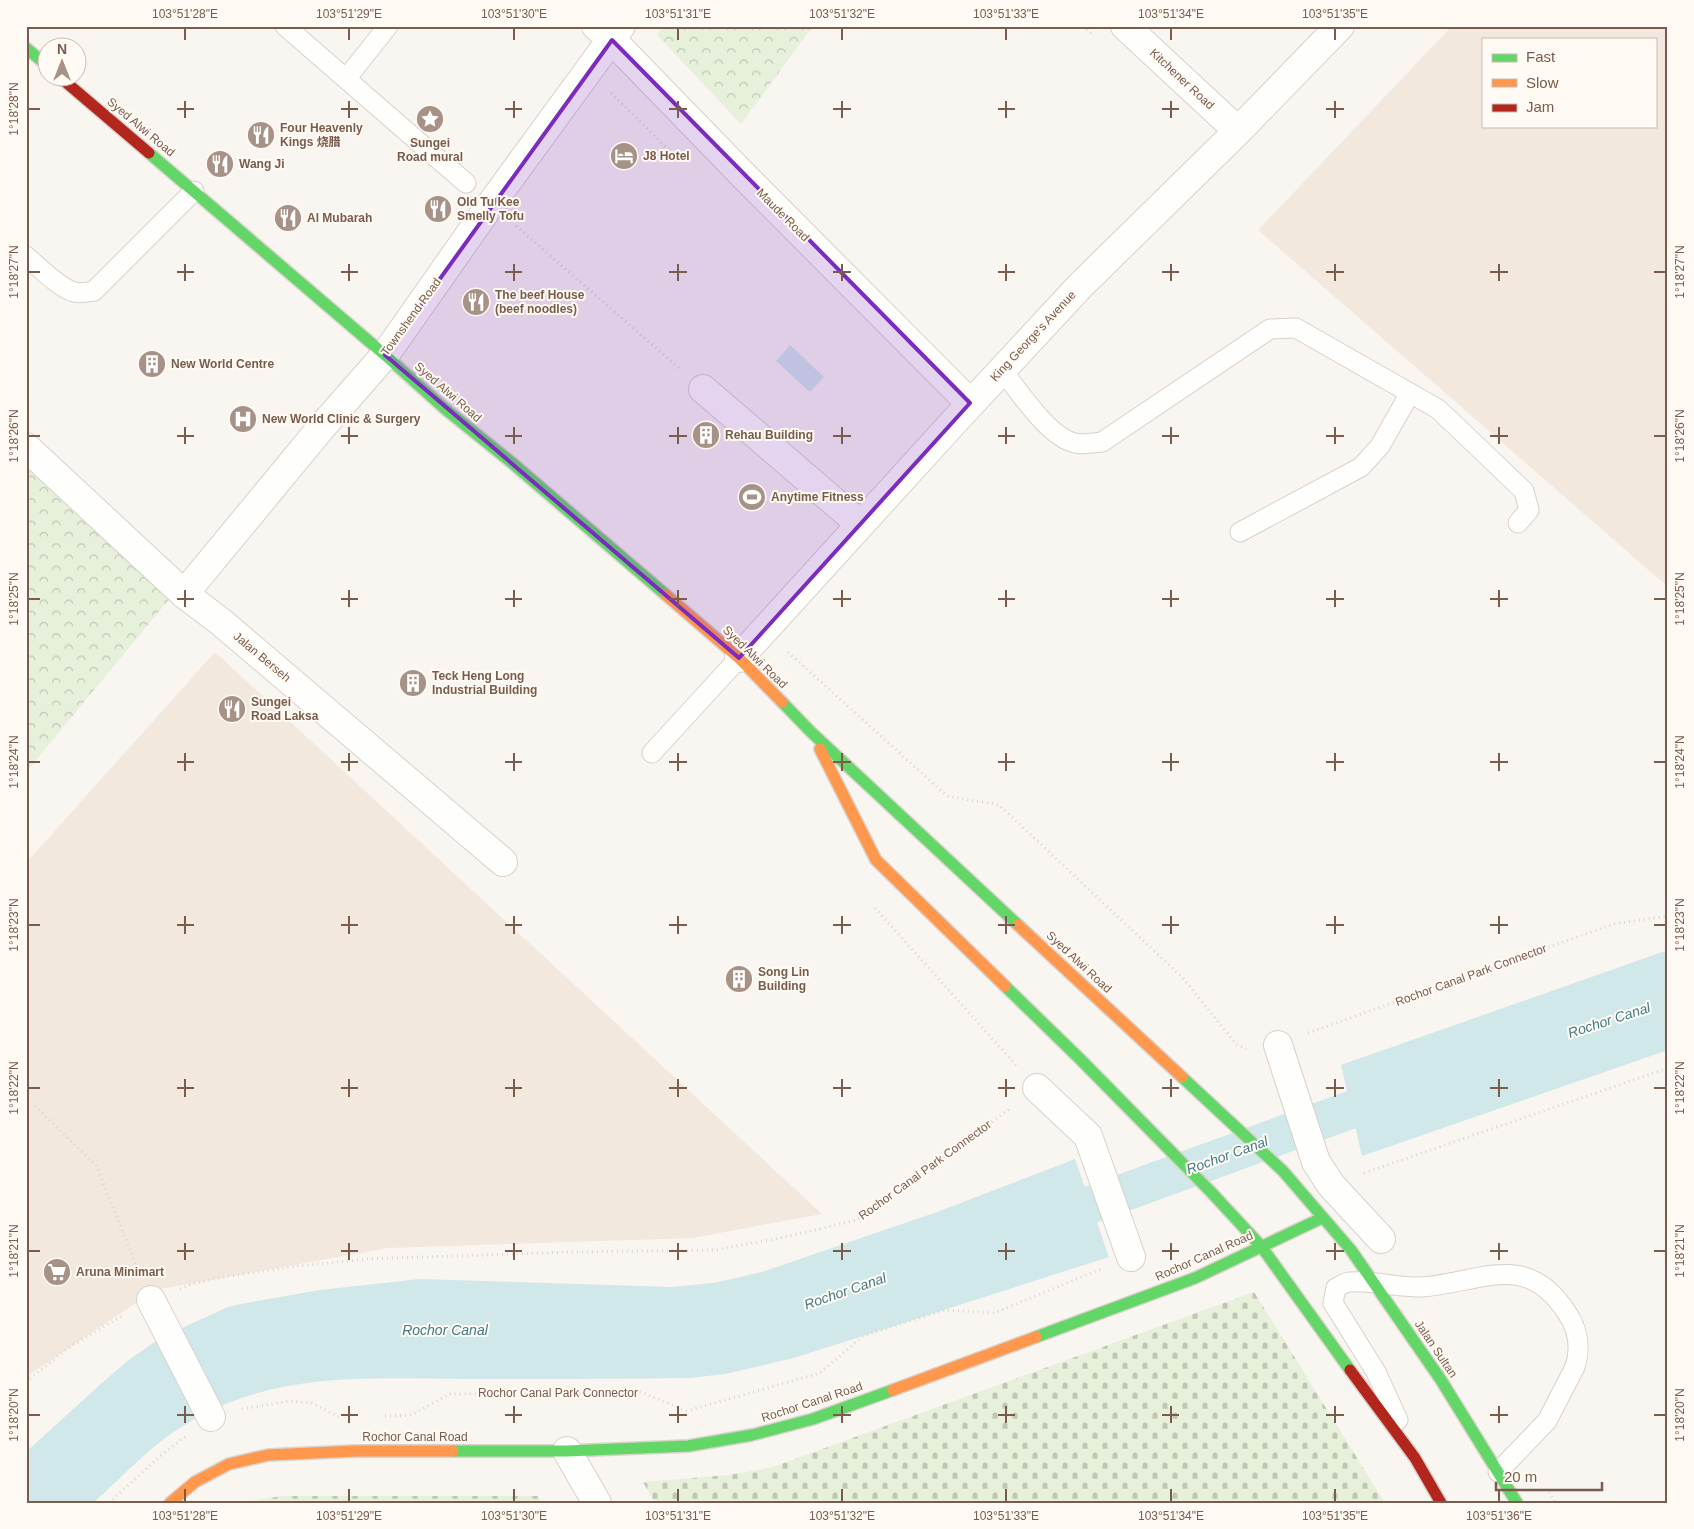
<svg xmlns="http://www.w3.org/2000/svg" width="1694" height="1529" font-family="Arial,'Noto Sans SC',sans-serif">
  <style>
    .residential { fill: #f2e8de; fill-rule: evenodd }
    .forest { fill: url(#forest-crowns) }
    .cemetery { fill: url(#cemetery-stones) }
    .water { fill: #d0e8ea }
    .lines { fill: none; stroke-linecap: round; stroke-linejoin: round }
    .canal { stroke: #d0e8ea; stroke-width: 38 }
    .lane-casing { stroke: #d7d1cb; stroke-width: 21 }
    .street-casing { stroke: #d7d1cb; stroke-width: 30 }
    .fast-casing { stroke: #d9d2cb; stroke-width: 14 }
    .slow-casing { stroke: #d9d2cb; stroke-width: 14 }
    .jam-casing { stroke: #d9d2cb; stroke-width: 14 }
    .path { stroke: #dcd5d0; stroke-width: 3; stroke-dasharray: 1 4; stroke-linecap: butt }
    .lane { stroke: #fefefd; stroke-width: 19 }
    .street { stroke: #fefefd; stroke-width: 28 }
    .fast { stroke: #63d668; stroke-width: 11 }
    .slow { stroke: #ff974d; stroke-width: 11 }
    .jam { stroke: #b3261e; stroke-width: 11 }
    .marked { fill: #7b2cbf; fill-opacity: 0.2; stroke: #7b2cbf; stroke-width: 4; stroke-linejoin: round }
    .ticks { fill: none; stroke: #7a5c4d; stroke-width: 2 }
    .labels { text-anchor: middle; stroke-width: 4; stroke-linejoin: round; paint-order: stroke }
    .street-label { font-size: 12px; fill: #7a5c4d; stroke: #fffaf3 }
    .poi-label { font-size: 12px; font-weight: bold; fill: #7a5c4d; stroke: #fffaf3; text-anchor: start }
    .water-label { font-size: 14px; font-style: italic; fill: #437c86; stroke: #fffaf3 }
    .neatline { fill: none; stroke: #7a5c4d; stroke-width: 2 }
    .ticks-label { font-size: 12px; text-anchor: middle; fill: #7a5c4d }
  </style>
  <defs>
    <pattern id="forest-crowns" width="20" height="18" patternUnits="userSpaceOnUse" patternTransform="scale(1.25)"><rect width="20" height="18" fill="#e7f0db"/><path d="M2 6a3 3 0 1 1 6 0M12 15a3 3 0 1 1 6 0" fill="none" stroke="#c0c6b4"/></pattern>
    <pattern id="cemetery-stones" width="16" height="16" patternUnits="userSpaceOnUse" patternTransform="scale(1.25)"><rect width="16" height="16" fill="#e7f0db"/><path d="M2 7V4a2 2 0 0 1 4 0v3zM10 15v-3a2 2 0 0 1 4 0v3z" fill="#c0c6b4"/></pattern>
  </defs>
  <rect width="100%" height="100%" fill="#f9f5f0"/>
  <!-- residential -->
  <path class="residential" d="M 1452,26 L 1668,26 L 1668,587 L 1258,230 ZM 1483,39 L 1655,39 L 1655,126 L 1483,126 Z
    M 215,652 L 822,1214 L 692,1238 L 388,1248 L 155,1290 L 26,1377 L 26,863 Z"/>
  <!-- forest -->
  <path class="forest" d="M 663,26 L 813,26 L 741,124 L 657,35 Z
    M 26,457 L 176,591 L 26,772 Z"/>
  <!-- cemetery -->
  <path class="cemetery" d="M 1254,1292 L 1385,1503 L 655,1503 L 643,1482 L 729,1475 L 770,1468 Z
    M 281,1496 L 538,1496 L 541,1503 L 242,1503 Z"/>
  <!-- water -->
  <path class="water" d="M 790,345 L 824,377 L 810,392 L 776,361 Z
    M 1668,950 L 1668,1050 L 1362,1156 L 1341,1065 Z
    M 1075,1159 L 1109,1257 L 794,1358 L 725,1374 L 690,1378 C 617,1379 544,1379 471,1379 C 371,1379 279,1369 188,1423 C 152,1443 124,1476 93,1503 L 26,1503 L 26,1452 L 103,1382 L 130,1359 L 162,1337 L 228,1307 L 246,1303 L 320,1290 L 420,1279 L 672,1287 L 713,1283 L 762,1272 L 937,1212 Z"/>
  <g class="lines">
    <!-- canal -->
    <path class="canal" d="M 1043,1222 L 1400,1092"/>
    <defs>
      <path id="lane" d="M 285,26 L 466,183
        M 346,79 L 388,26
        M 26,256 C 38,266 59,288 74,292 C 81,294 87,292 94,291 L 194,191
        M 1002,370 C 1019,391 1048,437 1075,443 C 1083,445 1093,443 1102,442 L 1270,329 L 1296,328 L 1438,409 L 1524,491 L 1529,510 L 1518,523
        M 1240,532 L 1361,467 L 1380,446 L 1410,393
        M 652,753 L 739,658
        M 1398,1420 L 1376,1372 L 1333,1303 L 1336,1288 C 1340,1286 1345,1282 1350,1282 C 1374,1280 1398,1288 1422,1287 C 1480,1283 1526,1249 1567,1313 C 1578,1329 1581,1348 1575,1367 L 1547,1421 L 1498,1472"/>
      <path id="street" d="M 596,26 L 612,40 L 742,174 L 970,403
        M 1125,26 L 1238,131
        M 703,389 L 860,524
        M 26,447 L 184,594 L 221,622 L 503,862
        M 184,594 L 321,428 L 385,355 L 491,204 L 621,26
        M 739,658 L 952,424 L 1080,286 L 1238,131 L 1340,26
        M 1278,1045 L 1316,1162 L 1331,1185 L 1381,1239
        M 1037,1088 L 1088,1136 L 1131,1257
        M 151,1300 L 211,1417
        M 567,1451 L 597,1503"/>
      <path id="fast" d="M 26,48 L 48,66
        M 149,153 L 385,355 L 444,408 L 511,462 L 666,595
        M 782,702 L 811,732 L 1018,925
        M 1005,986 L 1080,1059 L 1211,1192 L 1261,1246 L 1350,1370
        M 1182,1077 L 1283,1171 L 1351,1250 L 1441,1380 L 1517,1503
        M 1036,1337 L 1195,1278 L 1322,1218
        M 453,1451 L 567,1451 L 688,1446 L 752,1435 L 813,1419 L 893,1390"/>
      <path id="slow" d="M 666,595 L 739,658 L 782,702
        M 820,749 L 876,860 L 1005,986
        M 1018,925 L 1182,1077
        M 893,1390 L 1036,1337
        M 170,1503 L 195,1482 L 229,1464 L 268,1455 L 356,1451 L 453,1451"/>
      <path id="jam" d="M 61,78 L 149,153
        M 1350,1370 L 1415,1458 L 1441,1503"/>
    </defs>
    <!-- lane casing -->
    <use href="#lane" class="lane-casing"/>
    <!-- street casing -->
    <use href="#street" class="street-casing"/>
    <!-- fast casing -->
    <use href="#fast" class="fast-casing"/>
    <!-- slow casing -->
    <use href="#slow" class="slow-casing"/>
    <!-- jam casing -->
    <use href="#jam" class="jam-casing"/>
    <!-- path -->
    <path class="path" d="M 1083,26 L 1093,35
      M 611,93 L 681,162
      M 516,226 L 679,368
      M 788,652 L 947,796 L 999,805 L 1183,978 L 1235,1043 L 1246,1049
      M 875,908 L 1016,1065
      M 1308,1033 L 1614,924 L 1668,916
      M 35,1106 L 96,1165 L 139,1272
      M 1364,1173 L 1668,1068
      M 180,1289 L 191,1284 L 229,1276 L 298,1266 L 367,1259 L 571,1252 L 715,1250 L 785,1237 L 857,1220 L 1011,1108
      M 26,1382 L 68,1348 L 122,1316
      M 242,1409 L 290,1401 L 312,1403 L 339,1417 L 342,1417
      M 385,1416 L 411,1415 L 450,1394 L 641,1392 L 687,1411 L 820,1373 L 863,1336 L 945,1310 L 994,1313 L 1101,1269
      M 1549,1492 L 1556,1503
      M 109,1503 L 159,1457 L 186,1436"/>
    <!-- lane -->
    <use href="#lane" class="lane"/>
    <!-- street -->
    <use href="#street" class="street"/>
    <!-- fast -->
    <use href="#fast" class="fast"/>
    <!-- slow -->
    <use href="#slow" class="slow"/>
    <!-- jam -->
    <use href="#jam" class="jam"/>
  </g>
  <!-- marked area -->
  <path class="marked" d="M 612,40 L 970,403 L 739,658 L 385,355 Z"/>
  <!-- ticks -->
  <path class="ticks" d="M 185,28 L 185,40M 349,28 L 349,40M 514,28 L 514,40M 678,28 L 678,40M 842,28 L 842,40M 1006,28 L 1006,40M 1171,28 L 1171,40M 1335,28 L 1335,40M 185,101 L 185,118M 349,101 L 349,118M 514,101 L 514,118M 678,101 L 678,118M 842,101 L 842,118M 1006,101 L 1006,118M 1171,101 L 1171,118M 1335,101 L 1335,118M 28,109 L 40,109M 177,109 L 194,109M 341,109 L 358,109M 505,109 L 522,109M 669,109 L 687,109M 833,109 L 851,109M 998,109 L 1015,109M 1162,109 L 1179,109M 1326,109 L 1344,109M 185,264 L 185,281M 349,264 L 349,281M 514,264 L 514,281M 678,264 L 678,281M 842,264 L 842,281M 1006,264 L 1006,281M 1171,264 L 1171,281M 1335,264 L 1335,281M 1499,264 L 1499,281M 28,272 L 40,272M 177,272 L 194,272M 341,272 L 358,272M 505,272 L 522,272M 669,272 L 687,272M 833,272 L 851,272M 998,272 L 1015,272M 1162,272 L 1179,272M 1326,272 L 1344,272M 1490,272 L 1508,272M 1654,272 L 1666,272M 185,427 L 185,444M 349,427 L 349,444M 514,427 L 514,444M 678,427 L 678,444M 842,427 L 842,444M 1006,427 L 1006,444M 1171,427 L 1171,444M 1335,427 L 1335,444M 1499,427 L 1499,444M 28,436 L 40,436M 177,436 L 194,436M 341,436 L 358,436M 505,436 L 522,436M 669,436 L 687,436M 833,436 L 851,436M 998,436 L 1015,436M 1162,436 L 1179,436M 1326,436 L 1344,436M 1490,436 L 1508,436M 1654,436 L 1666,436M 185,590 L 185,607M 349,590 L 349,607M 514,590 L 514,607M 678,590 L 678,607M 842,590 L 842,607M 1006,590 L 1006,607M 1171,590 L 1171,607M 1335,590 L 1335,607M 1499,590 L 1499,607M 28,599 L 40,599M 177,599 L 194,599M 341,599 L 358,599M 505,599 L 522,599M 669,599 L 687,599M 833,599 L 851,599M 998,599 L 1015,599M 1162,599 L 1179,599M 1326,599 L 1344,599M 1490,599 L 1508,599M 1654,599 L 1666,599M 185,753 L 185,771M 349,753 L 349,771M 514,753 L 514,771M 678,753 L 678,771M 842,753 L 842,771M 1006,753 L 1006,771M 1171,753 L 1171,771M 1335,753 L 1335,771M 1499,753 L 1499,771M 28,762 L 40,762M 177,762 L 194,762M 341,762 L 358,762M 505,762 L 522,762M 669,762 L 687,762M 833,762 L 851,762M 998,762 L 1015,762M 1162,762 L 1179,762M 1326,762 L 1344,762M 1490,762 L 1508,762M 1654,762 L 1666,762M 185,916 L 185,934M 349,916 L 349,934M 514,916 L 514,934M 678,916 L 678,934M 842,916 L 842,934M 1006,916 L 1006,934M 1171,916 L 1171,934M 1335,916 L 1335,934M 1499,916 L 1499,934M 28,925 L 40,925M 177,925 L 194,925M 341,925 L 358,925M 505,925 L 522,925M 669,925 L 687,925M 833,925 L 851,925M 998,925 L 1015,925M 1162,925 L 1179,925M 1326,925 L 1344,925M 1490,925 L 1508,925M 1654,925 L 1666,925M 185,1079 L 185,1097M 349,1079 L 349,1097M 514,1079 L 514,1097M 678,1079 L 678,1097M 842,1079 L 842,1097M 1006,1079 L 1006,1097M 1171,1079 L 1171,1097M 1335,1079 L 1335,1097M 1499,1079 L 1499,1097M 28,1088 L 40,1088M 177,1088 L 194,1088M 341,1088 L 358,1088M 505,1088 L 522,1088M 669,1088 L 687,1088M 833,1088 L 851,1088M 998,1088 L 1015,1088M 1162,1088 L 1179,1088M 1326,1088 L 1344,1088M 1490,1088 L 1508,1088M 1654,1088 L 1666,1088M 185,1243 L 185,1260M 349,1243 L 349,1260M 514,1243 L 514,1260M 678,1243 L 678,1260M 842,1243 L 842,1260M 1006,1243 L 1006,1260M 1171,1243 L 1171,1260M 1335,1243 L 1335,1260M 1499,1243 L 1499,1260M 28,1251 L 40,1251M 177,1251 L 194,1251M 341,1251 L 358,1251M 505,1251 L 522,1251M 669,1251 L 687,1251M 833,1251 L 851,1251M 998,1251 L 1015,1251M 1162,1251 L 1179,1251M 1326,1251 L 1344,1251M 1490,1251 L 1508,1251M 1654,1251 L 1666,1251M 185,1406 L 185,1423M 349,1406 L 349,1423M 514,1406 L 514,1423M 678,1406 L 678,1423M 842,1406 L 842,1423M 1006,1406 L 1006,1423M 1171,1406 L 1171,1423M 1335,1406 L 1335,1423M 1499,1406 L 1499,1423M 28,1415 L 40,1415M 177,1415 L 194,1415M 341,1415 L 358,1415M 505,1415 L 522,1415M 669,1415 L 687,1415M 833,1415 L 851,1415M 998,1415 L 1015,1415M 1162,1415 L 1179,1415M 1326,1415 L 1344,1415M 1490,1415 L 1508,1415M 1654,1415 L 1666,1415M 185,1489 L 185,1502M 349,1489 L 349,1502M 514,1489 L 514,1502M 678,1489 L 678,1502M 842,1489 L 842,1502M 1006,1489 L 1006,1502M 1171,1489 L 1171,1502M 1335,1489 L 1335,1502M 1499,1489 L 1499,1502"/>
  <!-- icons -->
  <defs>
    <symbol id="sight-disc" viewBox="-11 -11 22 22"><circle r="9.5" fill="#a69286" stroke="#fffaf3"/><path d="M0-6L1.8-2.2L6-1.7L2.9 1.2L3.7 5.4L0 3.3L-3.7 5.4L-2.9 1.2L-6-1.7L-1.8-2.2Z" fill="#fff"/></symbol>
    <symbol id="restaurant-disc" viewBox="-11 -11 22 22"><circle r="9.5" fill="#a69286" stroke="#fffaf3"/><path d="M-5-6h1v4h1v-4h1v4h1v-4h1v5L-1.5 .5V6h-2V.5L-5-1ZM5-6V6H3V1.5H1.5Q1.5-4 5-6Z" fill="#fff"/></symbol>
    <symbol id="hotel-disc" viewBox="-11 -11 22 22"><circle r="9.5" fill="#a69286" stroke="#fffaf3"/><path d="M-6-4.5h1.5V1H6V5H4.5V3h-9V5H-6ZM-4 0a1.8 1.8 0 1 1 3.6 0ZM.5 0V-2.5h3Q6-2.5 6 0Z" fill="#fff"/></symbol>
    <symbol id="building-disc" viewBox="-11 -11 22 22"><circle r="9.5" fill="#a69286" stroke="#fffaf3"/><path d="M-4-6H4V6H1V3H-1V6H-4ZM-2.5-4.3h1.7v1.8h-1.7ZM.8-4.3h1.7v1.8H.8ZM-2.5-1h1.7V.8h-1.7ZM.8-1h1.7V.8H.8Z" fill="#fff"/></symbol>
    <symbol id="hospital-disc" viewBox="-11 -11 22 22"><circle r="9.5" fill="#a69286" stroke="#fffaf3"/><path d="M-5-5h3v3.5h4V-5h3V5h-3V1.5h-4V5h-3Z" fill="#fff"/></symbol>
    <symbol id="stadium-disc" viewBox="-11 -11 22 22"><circle r="9.5" fill="#a69286" stroke="#fffaf3"/><path d="M0-5a6.5 5 0 1 0 0 10a6.5 5 0 1 0 0-10ZM-3.5-1.8h7v3.6h-7Z" fill="#fff"/></symbol>
    <symbol id="supermarket-disc" viewBox="-11 -11 22 22"><circle r="9.5" fill="#a69286" stroke="#fffaf3"/><path d="M-6-5.5h2.5l.6 2H6L4.5 2H-2.5L-4.4-4H-6ZM-1.5 3.2a1.3 1.3 0 1 0 .1 0ZM3 3.2a1.3 1.3 0 1 0 .1 0Z" fill="#fff"/></symbol>
  </defs>
  <g fill-rule="evenodd">
    <use href="#sight-disc" x="414" y="103" width="32" height="32"/>
    <use href="#restaurant-disc" x="245" y="119" width="32" height="32"/>
    <use href="#hotel-disc" x="608" y="140" width="32" height="32"/>
    <use href="#restaurant-disc" x="204" y="148" width="32" height="32"/>
    <use href="#restaurant-disc" x="422" y="193" width="32" height="32"/>
    <use href="#restaurant-disc" x="272" y="202" width="32" height="32"/>
    <use href="#restaurant-disc" x="460" y="286" width="32" height="32"/>
    <use href="#building-disc" x="136" y="348" width="32" height="32"/>
    <use href="#hospital-disc" x="227" y="403" width="32" height="32"/>
    <use href="#building-disc" x="690" y="419" width="32" height="32"/>
    <use href="#stadium-disc" x="736" y="481" width="32" height="32"/>
    <use href="#building-disc" x="397" y="667" width="32" height="32"/>
    <use href="#restaurant-disc" x="216" y="693" width="32" height="32"/>
    <use href="#building-disc" x="723" y="963" width="32" height="32"/>
    <use href="#supermarket-disc" x="41" y="1256" width="32" height="32"/>
  </g>
  <g class="labels">
    <!-- street labels -->
    <g class="street-label">
      <text transform="translate(1182 79) rotate(43)" y="4">Kitchener Road</text>
      <text transform="translate(141 127) rotate(40)" y="4">Syed Alwi Road</text>
      <text transform="translate(783 215) rotate(45)" y="4">Maude Road</text>
      <text transform="translate(411 317) rotate(-54)" y="4">Townshend Road</text>
      <text transform="translate(1033 336) rotate(-47)" y="4">King George's Avenue</text>
      <text transform="translate(448 392) rotate(41)" y="4">Syed Alwi Road</text>
      <text transform="translate(262 657) rotate(40)" y="4">Jalan Berseh</text>
      <text transform="translate(755 657) rotate(44)" y="4">Syed Alwi Road</text>
      <text transform="translate(1079 962) rotate(43)" y="4">Syed Alwi Road</text>
      <text transform="translate(1471 975) rotate(-20)" y="4">Rochor Canal Park Connector</text>
      <text transform="translate(925 1170) rotate(-36)" y="4">Rochor Canal Park Connector</text>
      <text transform="translate(1204 1256) rotate(-24)" y="4">Rochor Canal Road</text>
      <text transform="translate(1436 1349) rotate(56)" y="4">Jalan Sultan</text>
      <text x="558" y="1397">Rochor Canal Park Connector</text>
      <text transform="translate(812 1402) rotate(-18)" y="4">Rochor Canal Road</text>
      <text x="415" y="1441">Rochor Canal Road</text>
    </g>
    <!-- poi labels -->
    <g class="poi-label">
      <text x="280" y="132">Four Heavenly<tspan x="280" dy="14">Kings 烧腊</tspan></text>
      <text x="430" y="147" text-anchor="middle">Sungei<tspan x="430" dy="14">Road mural</tspan></text>
      <text x="643" y="160">J8 Hotel</text>
      <text x="239" y="168">Wang Ji</text>
      <text x="457" y="206">Old Tu Kee<tspan x="457" dy="14">Smelly Tofu</tspan></text>
      <text x="307" y="222">Al Mubarah</text>
      <text x="495" y="299">The beef House<tspan x="495" dy="14">(beef noodles)</tspan></text>
      <text x="171" y="368">New World Centre</text>
      <text x="262" y="423">New World Clinic &amp; Surgery</text>
      <text x="725" y="439">Rehau Building</text>
      <text x="771" y="501">Anytime Fitness</text>
      <text x="432" y="680">Teck Heng Long<tspan x="432" dy="14">Industrial Building</tspan></text>
      <text x="251" y="706">Sungei<tspan x="251" dy="14">Road Laksa</tspan></text>
      <text x="758" y="976">Song Lin<tspan x="758" dy="14">Building</tspan></text>
      <text x="76" y="1276">Aruna Minimart</text>
    </g>
    <!-- water labels -->
    <g class="water-label">
      <text transform="translate(1609 1020) rotate(-18)" y="5">Rochor Canal</text>
      <text transform="translate(1227 1155) rotate(-20)" y="5">Rochor Canal</text>
      <text transform="translate(845 1291) rotate(-19)" y="5">Rochor Canal</text>
      <text x="445" y="1335">Rochor Canal</text>
    </g>
  </g>
  <!-- border -->
  <rect width="1694" height="1529" fill="none" stroke="#fffaf3" stroke-width="55"/>
  <!-- legend -->
  <rect x="1482" y="38" width="175" height="90" fill="#fffaf3" stroke="#cabbb1"/>
  <rect x="1492" y="54" width="25" height="8" fill="#63d668" stroke="#cabbb1"/>
  <text x="1526" y="62" font-size="15" fill="#7a5c4d">Fast</text>
  <rect x="1492" y="79" width="25" height="8" fill="#ff974d" stroke="#cabbb1"/>
  <text x="1526" y="88" font-size="15" fill="#7a5c4d">Slow</text>
  <rect x="1492" y="104" width="25" height="8" fill="#b3261e" stroke="#cabbb1"/>
  <text x="1526" y="112" font-size="15" fill="#7a5c4d">Jam</text>
  <!-- north arrow -->
  <g transform="translate(62 62)"><circle r="24" fill="#fffaf3" stroke="#cabbb1"/>
  <path d="M0-4L9 19L0 12L-9 19Z" fill="#a69286"/>
  <text y="-8" font-size="14" font-weight="bold" text-anchor="middle" fill="#7a5c4d">N</text>
  </g>
  <!-- scale -->
  <path d="M1496 1482v8h106v-8" fill="none" stroke="#7a5c4d" stroke-width="2.5"/>
  <text x="1504" y="1482" font-size="15" fill="#7a5c4d" stroke="#fffaf3" stroke-width="4" paint-order="stroke">20 m</text>
  <rect x="28" y="28" width="1638" height="1474" class="neatline"/>
  <g class="ticks-label">
    <text x="185" y="18">103°51'28"E</text>
    <text x="349" y="18">103°51'29"E</text>
    <text x="514" y="18">103°51'30"E</text>
    <text x="678" y="18">103°51'31"E</text>
    <text x="842" y="18">103°51'32"E</text>
    <text x="1006" y="18">103°51'33"E</text>
    <text x="1171" y="18">103°51'34"E</text>
    <text x="1335" y="18">103°51'35"E</text>
    <text transform="translate(14 109) rotate(-90)" y="4">1°18'28"N</text>
    <text transform="translate(14 272) rotate(-90)" y="4">1°18'27"N</text>
    <text transform="translate(1680 272) rotate(-90)" y="4">1°18'27"N</text>
    <text transform="translate(14 436) rotate(-90)" y="4">1°18'26"N</text>
    <text transform="translate(1680 436) rotate(-90)" y="4">1°18'26"N</text>
    <text transform="translate(14 599) rotate(-90)" y="4">1°18'25"N</text>
    <text transform="translate(1680 599) rotate(-90)" y="4">1°18'25"N</text>
    <text transform="translate(14 762) rotate(-90)" y="4">1°18'24"N</text>
    <text transform="translate(1680 762) rotate(-90)" y="4">1°18'24"N</text>
    <text transform="translate(14 925) rotate(-90)" y="4">1°18'23"N</text>
    <text transform="translate(1680 925) rotate(-90)" y="4">1°18'23"N</text>
    <text transform="translate(14 1088) rotate(-90)" y="4">1°18'22"N</text>
    <text transform="translate(1680 1088) rotate(-90)" y="4">1°18'22"N</text>
    <text transform="translate(14 1251) rotate(-90)" y="4">1°18'21"N</text>
    <text transform="translate(1680 1251) rotate(-90)" y="4">1°18'21"N</text>
    <text transform="translate(14 1415) rotate(-90)" y="4">1°18'20"N</text>
    <text transform="translate(1680 1415) rotate(-90)" y="4">1°18'20"N</text>
    <text x="185" y="1520">103°51'28"E</text>
    <text x="349" y="1520">103°51'29"E</text>
    <text x="514" y="1520">103°51'30"E</text>
    <text x="678" y="1520">103°51'31"E</text>
    <text x="842" y="1520">103°51'32"E</text>
    <text x="1006" y="1520">103°51'33"E</text>
    <text x="1171" y="1520">103°51'34"E</text>
    <text x="1335" y="1520">103°51'35"E</text>
    <text x="1499" y="1520">103°51'36"E</text>
  </g>
</svg>
